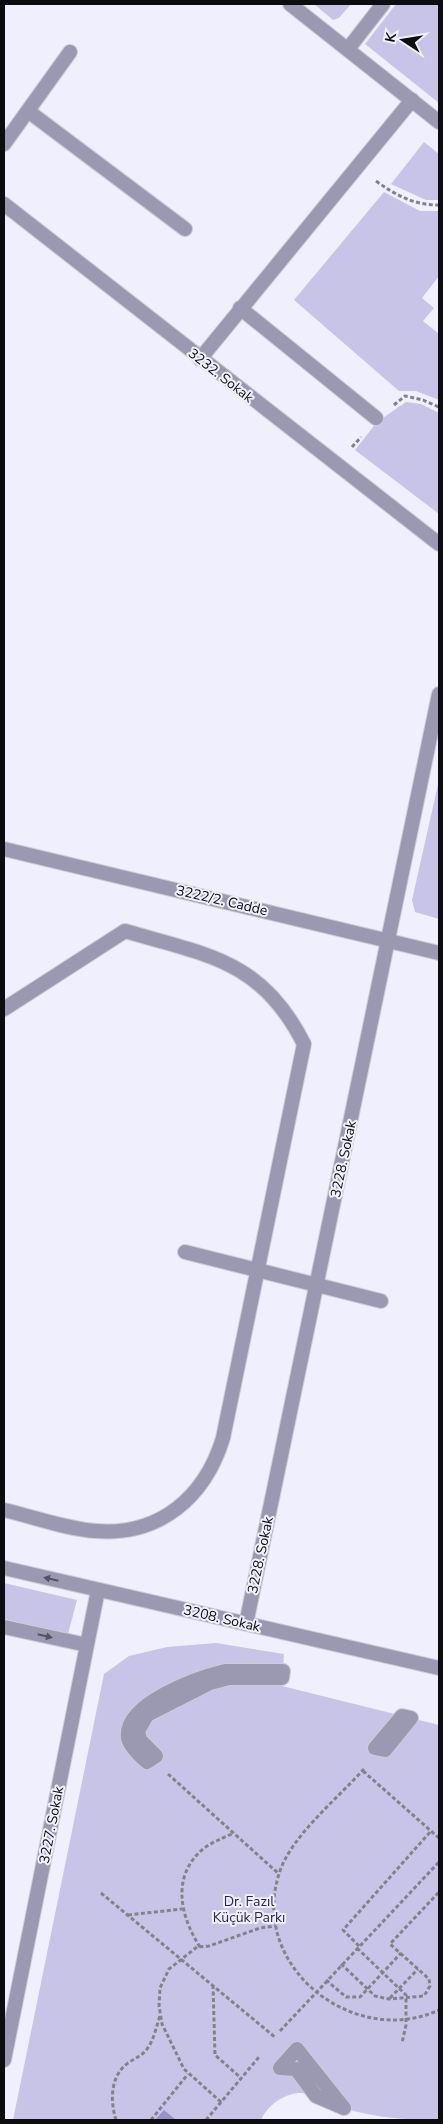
<svg xmlns="http://www.w3.org/2000/svg" width="443" height="2124" font-family="'Nunito Sans',sans-serif">
  <style>
    .green { fill: #c7c4e7 }
    .water { fill: #9992c8 }
    .lines { fill: none; stroke-linecap: round; stroke-linejoin: round }
    .service-casing { stroke: #cccbd7; stroke-width: 16 }
    .pedestrian-casing { stroke: #cccbd7; stroke-width: 16 }
    .minor-casing { stroke: #cccbd7; stroke-width: 16 }
    .path { stroke: #83828c; stroke-width: 3; stroke-dasharray: 4 2.5; stroke-linecap: butt }
    .service { stroke: #9b99b1; stroke-width: 14 }
    .pedestrian { stroke: #9b99b1; stroke-width: 14 }
    .minor { stroke: #9b99b1; stroke-width: 14 }
    .oneway { fill: #545261 }
    .labels { text-anchor: middle; stroke-width: 4; stroke-linejoin: round; paint-order: stroke }
    .street-label { font-size: 14px; fill: #0c0c11; stroke: #f0effd }
    .park-label { font-size: 14px; fill: #2f1f5e; stroke: #f0effd }
  </style>
  <rect width="100%" height="100%" fill="#f0effd"/>
  <!-- green -->
  <path class="green" d="M 314,4 L 351,4 L 339,18 L 333,20 Z
    M 396,4 L 439,4 L 439,103 L 365,44 Z
    M 424,142 L 439,154 L 439,200 L 426,200 L 391,184 Z
    M 384,192 L 420,211 L 439,211 L 439,276 L 422,298 L 434,308 L 423,321 L 439,334 L 439,400 L 416,391 L 399,391 L 294,300 Z
    M 406,402 L 421,404 L 439,413 L 439,514 L 355,450 L 377,422 Z
    M 439,780 L 439,919 L 415,912 L 412,900 Z
    M 4,1583 L 77,1600 L 68,1634 L 4,1619 Z
    M 216,1643 L 284,1654 L 282,1686 L 439,1725 L 439,2120 C 407,2120 375,2118 344,2108 C 329,2103 316,2093 300,2093 C 283,2094 268,2105 261,2120 L 13,2120 L 104,1674 L 129,1656 L 167,1647 Z"/>
  <!-- water -->
  <path class="water" d="M 164,2110 L 176,2120 L 155,2120 Z"/>
  <g class="lines">
    <defs>
      <path id="service" d="M 28,111 L 185,229
        M 4,144 L 70,52
        M 240,308 L 376,418
        M 200,359 L 412,100
        M 4,1009 L 125,931 C 207,955 262,960 304,1044 L 223,1438 C 205,1497 160,1536 96,1531 C 66,1529 34,1517 4,1510
        M 185,1252 L 381,1301"/>
      <path id="pedestrian" d="M 225,1671 L 283,1671 L 282,1678 L 229,1678 L 210,1683 L 147,1715 L 138,1731 L 140,1740 L 156,1756 L 147,1762 C 140,1756 130,1747 128,1738 C 123,1703 200,1677 225,1671 Z
        M 402,1716 L 411,1718 L 385,1750 L 375,1748 Z
        M 297,2049 L 344,2108 L 316,2096 L 296,2069 L 280,2068 Z"/>
      <path id="minor" d="M 290,4 L 439,122
        M 348,49 L 383,4
        M 4,204 L 439,544
        M 4,849 L 439,953
        M 4,1568 L 439,1668
        M 246,1624 L 439,694
        M 4,1627 L 87,1645
        M 4,2060 L 98,1590"/>
    </defs>
    <!-- service casing -->
    <use href="#service" class="service-casing"/>
    <!-- pedestrian casing -->
    <use href="#pedestrian" class="pedestrian-casing"/>
    <!-- minor casing -->
    <use href="#minor" class="minor-casing"/>
    <!-- path -->
    <path class="path" d="M 376,181 C 397,196 414,205 439,205
      M 394,405 L 405,396 L 423,400 L 439,407
      M 352,447 L 361,437
      M 364,1769 C 337,1799 290,1837 279,1874 C 249,1967 354,2049 439,2010
      M 363,1771 L 439,1838
      M 168,1774 L 279,1874
      M 101,1893 L 276,2038
      M 128,1915 L 182,1909
      M 359,1946 L 343,1930 L 431,1831
      M 200,1947 C 180,1916 171,1876 203,1849 C 212,1842 223,1838 234,1833
      M 357,1948 L 406,1995 L 406,2025 L 402,2043
      M 341,1964 L 375,1996 L 389,1999 L 424,1996 L 430,1986 L 429,1979 L 390,1944 L 439,1892
      M 326,1980 L 346,1997 L 360,1997 L 401,1953
      M 213,1985 L 215,2055 L 241,2078
      M 390,1998 L 418,1969
      M 280,2031 L 439,1862
      M 221,2102 L 184,2069 L 162,2024 L 159,2006 L 160,1988 L 169,1969 L 197,1947 L 209,1946 L 260,1928 L 276,1926
      M 116,2120 C 110,2101 110,2076 128,2063 C 135,2058 142,2056 147,2049 C 154,2040 156,2027 160,2016
      M 151,2120 L 188,2074
      M 206,2120 L 259,2057"/>
    <!-- service -->
    <use href="#service" class="service"/>
    <!-- pedestrian -->
    <use href="#pedestrian" class="pedestrian"/>
    <!-- minor -->
    <use href="#minor" class="minor"/>
  </g>
  <!-- one-way arrows -->
  <defs><path id="oneway-solid" d="M-6-.8H1V-3.2L6.5 0L1 3.2V.8H-6Z" transform="scale(1.25)"/></defs>
  <g class="oneway">
    <use href="#oneway-solid" transform="translate(51 1579) rotate(-167)"/>
    <use href="#oneway-solid" transform="translate(45 1636) rotate(13)"/>
  </g>
  <g class="labels">
    <!-- street labels -->
    <g class="street-label">
      <text transform="translate(221 375) rotate(38)" y="5">3232. Sokak</text>
      <text transform="translate(222 900) rotate(13)" y="5">3222/2. Cadde</text>
      <text transform="translate(343 1159) rotate(-78)" y="5">3228. Sokak</text>
      <text transform="translate(260 1555) rotate(-78)" y="5">3228. Sokak</text>
      <text transform="translate(222 1618) rotate(13)" y="5">3208. Sokak</text>
      <text transform="translate(51 1825) rotate(-79)" y="5">3227. Sokak</text>
    </g>
    <!-- park labels -->
    <g class="park-label">
      <text x="249" y="1906">Dr. Fazıl<tspan x="249" dy="16">Küçük Parkı</tspan></text>
    </g>
  </g>
  <!-- border -->
  <rect width="443" height="2124" fill="none" stroke="#0c0c11" stroke-width="10"/>
  <!-- north arrow -->
  <g transform="translate(403 40) rotate(282)" stroke="#f0effd" stroke-width="4" paint-order="stroke">
  <path d="M0-4L9 19L0 12L-9 19Z" fill="#0c0c11"/>
  <text y="-8" font-size="14" font-weight="bold" text-anchor="middle" fill="#0c0c11">K</text>
  </g>
</svg>
